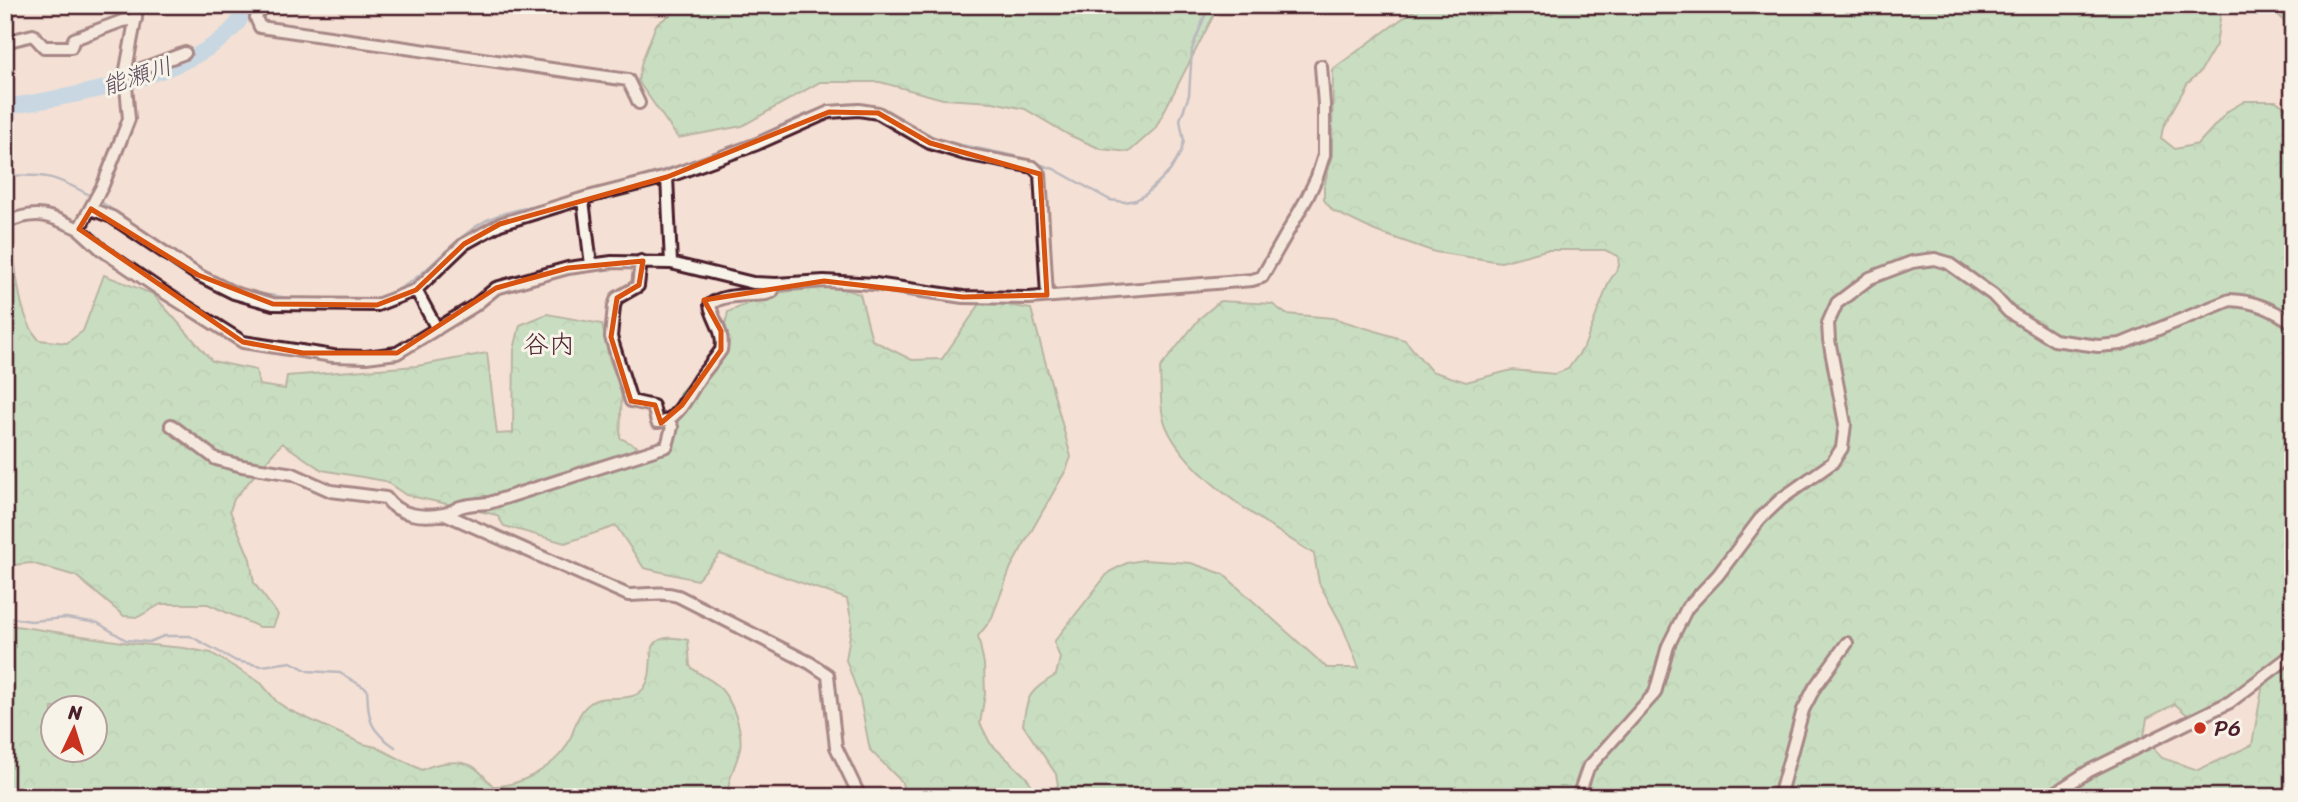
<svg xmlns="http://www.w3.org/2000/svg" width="2298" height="802" font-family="Sriracha,'Klee One',sans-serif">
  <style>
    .forest { fill: url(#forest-crowns); stroke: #6f7e6a; stroke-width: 2; fill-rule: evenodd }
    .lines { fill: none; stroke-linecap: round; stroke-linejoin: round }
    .stream { stroke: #7687a3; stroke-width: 2.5 }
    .river { stroke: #94cdf3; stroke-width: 16 }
    .minor-casing { stroke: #4a1f2b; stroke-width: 16 }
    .minor { stroke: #f7f3e8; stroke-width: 10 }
    .marked { fill: none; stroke: #d8530f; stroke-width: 5; stroke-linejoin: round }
    .poi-dot { fill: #c8321e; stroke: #f7f3e8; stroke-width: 2.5 }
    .labels { text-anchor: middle; stroke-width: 6; stroke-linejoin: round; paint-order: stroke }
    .poi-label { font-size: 23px; fill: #4a1f2b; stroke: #f7f3e8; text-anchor: start }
    .water-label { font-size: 24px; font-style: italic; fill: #5c4a5d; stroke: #f7f3e8 }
    .quarter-label { font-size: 26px; fill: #4a1f2b; stroke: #f7f3e8 }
  </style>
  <defs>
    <pattern id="forest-crowns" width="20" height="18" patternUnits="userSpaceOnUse" patternTransform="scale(1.75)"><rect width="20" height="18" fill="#94dcaa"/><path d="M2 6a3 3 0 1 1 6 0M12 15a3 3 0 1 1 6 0" fill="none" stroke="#81bc92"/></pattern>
  </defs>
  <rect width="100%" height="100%" fill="#f4e0d4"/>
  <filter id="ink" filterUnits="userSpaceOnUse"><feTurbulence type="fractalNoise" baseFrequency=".0143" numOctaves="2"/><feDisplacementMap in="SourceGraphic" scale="14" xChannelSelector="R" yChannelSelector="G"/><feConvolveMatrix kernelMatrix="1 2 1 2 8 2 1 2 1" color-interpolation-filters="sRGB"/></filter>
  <g filter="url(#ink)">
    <!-- forest -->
    <path class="forest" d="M 683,5 L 1219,5 L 1155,129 L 1129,152 L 1101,149 L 1069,135 L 1025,109 L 993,102 L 943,99 L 880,82 L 820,82 L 742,126 L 678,138 L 638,81 L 642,61 L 656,25 Z
      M 1421,5 L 2222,5 L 2216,45 L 2200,72 L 2187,84 L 2163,127 L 2161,138 L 2175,149 L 2198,144 L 2228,111 L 2245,101 L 2276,101 L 2293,113 L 2293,797 L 905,797 L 902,782 L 870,750 L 860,699 L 846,660 L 852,623 L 847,599 L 720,554 L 697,580 L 644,568 L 616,526 L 565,543 L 504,526 L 497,515 L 406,495 L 385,481 L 322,470 L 282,443 L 234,499 L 230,511 L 250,559 L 254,583 L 278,615 L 273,627 L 259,627 L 208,604 L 161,604 L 138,617 L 124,616 L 76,576 L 31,563 L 5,566 L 5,245 L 12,243 C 17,274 18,316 39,340 L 67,343 L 83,331 L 104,275 L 153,294 L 212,361 L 256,370 L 259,385 L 285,389 L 287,376 L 417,366 L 487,353 L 497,434 L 513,433 L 514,350 L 520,325 L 547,314 L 602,324 L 610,362 L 622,389 L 620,438 L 640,448 L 661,442 L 680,393 L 721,344 L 728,312 L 772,293 L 836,287 L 860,294 L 872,340 L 912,360 L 942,359 L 982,301 L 1031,309 L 1071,457 L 1066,470 L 1011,567 L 991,620 L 978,636 L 984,664 L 985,694 L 980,723 L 990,743 L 1026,777 L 1035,790 L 1050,794 L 1058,785 L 1056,774 L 1023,725 C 1027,694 1030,691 1056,675 L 1060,658 L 1054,642 L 1109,572 L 1127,563 L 1143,560 L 1191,563 L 1223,574 L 1327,668 L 1359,668 L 1342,625 L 1319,583 L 1314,554 C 1268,525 1177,471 1163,417 C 1160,402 1161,384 1160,368 L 1200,318 L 1220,301 L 1272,304 L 1286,314 L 1333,318 L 1405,340 L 1431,371 L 1466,382 L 1512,370 L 1555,374 L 1568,369 L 1584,347 L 1609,282 L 1619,266 L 1618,256 L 1605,250 L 1546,250 L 1501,262 L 1435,252 L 1375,231 L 1333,211 L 1324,200 L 1324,186 L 1332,157 L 1333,69 ZM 2264,678 L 2252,745 L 2198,770 L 2162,758 L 2144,736 L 2147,718 L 2175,704 L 2194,721 Z
      M 2274,5 L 2293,5 L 2293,33 L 2274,9 Z
      M 9,625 L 129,643 L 184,648 L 211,653 L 261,683 L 277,702 L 289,710 L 363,744 L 376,747 L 422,770 C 435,763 458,759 472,766 C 480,770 487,780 493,786 C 517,787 548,770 563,751 C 575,737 574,715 589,704 C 605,691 630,706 644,688 C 660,667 634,628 688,640 L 690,666 C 699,676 712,678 720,688 C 733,702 743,730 740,749 C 736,766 727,779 728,797 L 5,797 L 5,626 ZM 52,708 L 94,708 L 94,750 L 52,750 Z"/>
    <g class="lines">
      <!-- stream -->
      <path class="stream" d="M 885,111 L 937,140 L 1015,156 L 1054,169 L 1110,200 L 1125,202 L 1136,200 L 1146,194 L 1170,171 L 1181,152 L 1184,141 L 1180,120 L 1189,95 L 1192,49 L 1209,5
        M 747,142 C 787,124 834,92 879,108
        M 708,157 L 741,144
        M 5,176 C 48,174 55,176 93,197
        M 614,185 L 701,159
        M 98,200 L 209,275
        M 254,293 L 296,299
        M 365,300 C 420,292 437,250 480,224 C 502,210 532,208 557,201
        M 5,617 L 31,621 L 66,618 L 98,623 L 126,640 L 149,642 L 164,636 L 190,636 L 236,661 L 262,666 L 291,662 L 308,671 L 340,673 L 367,689 C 369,720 368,729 395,747"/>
      <!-- river -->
      <path class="river" d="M 5,107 C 70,97 193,77 237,24 C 241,18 244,11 248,5"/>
      <defs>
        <path id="minor" d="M 261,5 L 256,18 L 260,27 L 628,80 L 639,103
          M 5,42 L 33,35 L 44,47 L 71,47 L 74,39 L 122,21 L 136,19
          M 125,75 L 185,53
          M 667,177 L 671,263
          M 583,200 L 591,265
          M 91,209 L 112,217 L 198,275 L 234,293 L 273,304 L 377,305 L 416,290 L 437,329
          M 5,223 C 37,209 49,215 79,229 L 103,185 L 129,119 L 125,75 L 136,16 L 135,5
          M 79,229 L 102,250 L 162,291 L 243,342 L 333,356 L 366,357 L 397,353 L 474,306 L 496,288 L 568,268 L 612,262 L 671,263 L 753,283 L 776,284 L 824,281 L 875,284 L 963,297 L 1029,298 L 1252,280 L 1262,277 L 1307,198 L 1317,177 L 1324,155 L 1324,104 L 1321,66
          M 641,261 L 638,286 L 617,298 L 614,306 L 611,337 L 631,401 L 653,406 L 657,422 C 677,424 690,391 701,376 C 708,367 715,359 721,350 C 725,332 713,321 710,305 C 722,293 750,296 766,294 L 772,292 L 776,284
          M 416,290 L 464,244 L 500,224 L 588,197 L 667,177 L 757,144 L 829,112 L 859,110 L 878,113 L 930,143 L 965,154 L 1033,167 L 1040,174 L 1047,295
          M 171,425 L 216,459 L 242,466 L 293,474 L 331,491 L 386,498 C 398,516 424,518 444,514 C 450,513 455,509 460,507 C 469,504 479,504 489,503 L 667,446 L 672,427 L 668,420
          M 445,514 L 628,595 C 646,595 661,591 678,596 L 810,663 L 828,675 L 836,747 L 860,797
          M 1578,797 L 1588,768 L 1655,693 L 1668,646 L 1687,608 L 1718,575 L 1760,519 L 1781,499 L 1832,463 L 1842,448 L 1845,424 L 1829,340 L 1828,323 L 1837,303 L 1870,278 L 1912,262 L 1935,259 L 1948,263 L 1993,295 L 2009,312 L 2054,340 L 2098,346 L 2121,344 L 2230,300 C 2255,301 2272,309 2293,323
          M 1779,797 L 1803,710 L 1815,687 L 1847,643
          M 2049,797 L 2089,771 L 2230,702 L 2293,654"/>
      </defs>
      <!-- minor casing -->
      <use href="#minor" class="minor-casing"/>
      <!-- minor -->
      <use href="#minor" class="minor"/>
    </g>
  </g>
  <!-- marked area -->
  <path d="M0 0H2298V802H0ZM 829,112 L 878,113 L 930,143 L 1040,174 L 1047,295 L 963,297 L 824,281 L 704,300 L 721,331 L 721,350 L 682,405 L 661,423 L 655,405 L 631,401 L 611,337 L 617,298 L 639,285 L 643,261 L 568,268 L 496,288 L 397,353 L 303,353 L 243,342 L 79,229 L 91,209 L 198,275 L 273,304 L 377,305 L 416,290 L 464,244 L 500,224 L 667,177 Z" fill="#f4e0d4" fill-opacity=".55" fill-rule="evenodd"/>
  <path class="marked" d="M 829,112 L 878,113 L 930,143 L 1040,174 L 1047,295 L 963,297 L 824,281 L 704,300 L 721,331 L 721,350 L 682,405 L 661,423 L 655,405 L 631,401 L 611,337 L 617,298 L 639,285 L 643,261 L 568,268 L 496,288 L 397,353 L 303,353 L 243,342 L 79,229 L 91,209 L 198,275 L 273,304 L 377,305 L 416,290 L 464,244 L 500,224 L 667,177 Z"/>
  <!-- markers -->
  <circle class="poi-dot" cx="2200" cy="728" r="7"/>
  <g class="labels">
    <!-- poi labels -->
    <g class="poi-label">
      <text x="2214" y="736">P6</text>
    </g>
    <!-- water labels -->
    <g class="water-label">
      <text transform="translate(137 76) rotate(-18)" y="8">能瀬川</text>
    </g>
    <!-- quarter labels -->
    <g class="quarter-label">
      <text x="549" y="353">谷内</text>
    </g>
  </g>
  <!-- margin -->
  <rect width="2298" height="802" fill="none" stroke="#f7f3e8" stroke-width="28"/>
  <rect x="14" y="14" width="2270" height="774" fill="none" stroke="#4a1f2b" stroke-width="2.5" filter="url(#ink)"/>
  <!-- north arrow -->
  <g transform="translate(74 729) rotate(4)"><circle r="33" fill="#f7f3e8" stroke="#b29e9c" stroke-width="2"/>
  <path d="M0-5L12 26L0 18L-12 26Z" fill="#c8321e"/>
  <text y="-10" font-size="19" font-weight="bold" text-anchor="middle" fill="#4a1f2b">N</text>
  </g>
</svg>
